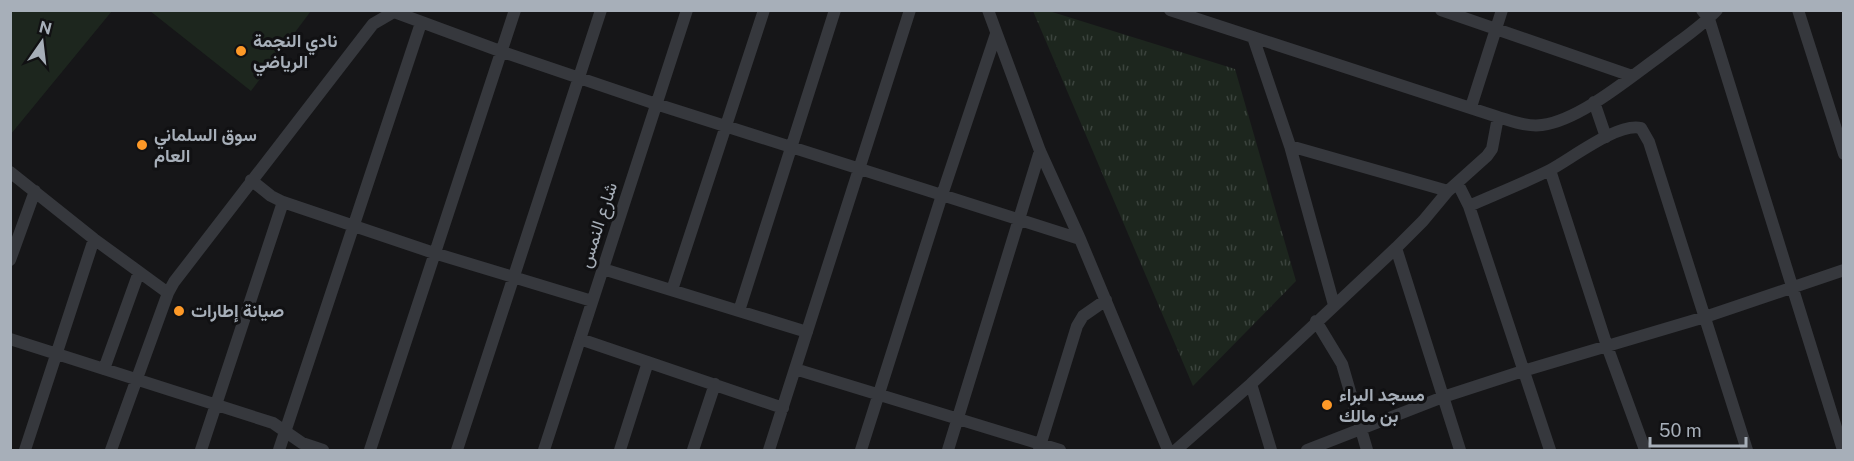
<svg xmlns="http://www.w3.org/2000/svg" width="1854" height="461" font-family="'Public Sans',Vazirmatn,sans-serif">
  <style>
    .grass { fill: url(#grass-tufts) }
    .pitch { fill: #1d261e }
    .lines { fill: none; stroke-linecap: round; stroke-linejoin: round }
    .minor { stroke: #36383d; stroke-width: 12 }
    .poi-dot { fill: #fe9927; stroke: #111113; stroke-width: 2 }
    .labels { text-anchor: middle; stroke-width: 6; stroke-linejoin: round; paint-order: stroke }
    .poi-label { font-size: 18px; font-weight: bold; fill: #a7afb9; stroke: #111113; text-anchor: start }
    .street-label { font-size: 18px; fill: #a7afb9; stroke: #111113 }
  </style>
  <defs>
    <pattern id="grass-tufts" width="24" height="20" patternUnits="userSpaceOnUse" patternTransform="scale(1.5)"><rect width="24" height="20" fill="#1d261e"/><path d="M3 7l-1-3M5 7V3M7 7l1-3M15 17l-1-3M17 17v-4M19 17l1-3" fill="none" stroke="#3b433d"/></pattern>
  </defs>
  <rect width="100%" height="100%" fill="#161618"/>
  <!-- grass -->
  <path class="grass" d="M 1033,11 L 1049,11 L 1235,69 L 1296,281 L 1193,386 Z"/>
  <!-- pitch -->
  <path class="pitch" d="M 11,10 L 112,11 L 11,134 L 10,11 Z
    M 150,11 L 311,11 L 251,91 Z"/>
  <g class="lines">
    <!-- minor -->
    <path class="minor" d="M 389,10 L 500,51 L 656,104 L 1080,239
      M 988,10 L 1040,151 L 1080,239 L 1168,450
      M 1170,10 L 1498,117 C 1512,121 1527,127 1542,125 C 1580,120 1629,78 1660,56 C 1679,41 1700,28 1717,10
      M 1441,10 L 1632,76
      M 1702,10 L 1709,19 L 1843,450
      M 1798,10 L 1844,154
      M 1253,37 L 1290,146 L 1334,305
      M 1594,102 L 1606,137
      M 1471,107 L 1502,10
      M 1290,146 L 1448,191
      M 1550,170 L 1607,346 L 1645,450
      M 10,172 L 94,239 L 168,293
      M 251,180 L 271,196 L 283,202 L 434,253 L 592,301
      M 1458,184 L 1469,206 L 1550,450
      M 1469,206 C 1496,194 1524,183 1550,170 C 1571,159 1618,122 1641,128 L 1649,142 L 1747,450
      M 1396,248 L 1460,450
      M 10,260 L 35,191
      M 603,269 L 807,332
      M 672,290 L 764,10
      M 739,311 L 835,10
      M 1316,321 L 1342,364 L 1367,450
      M 10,339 L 273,423 L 302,443 L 323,450
      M 580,339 L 783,408
      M 104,369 L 139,272
      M 795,369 L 1060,450
      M 1251,384 L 1271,450
      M 1039,449 L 1077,326 L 1083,316 L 1106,300
      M 25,450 L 94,239
      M 111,450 L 168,293 L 174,282 L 373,24 L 397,10
      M 201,450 L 283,202
      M 279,450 L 421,23
      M 370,450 L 515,10
      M 457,450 L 601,10
      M 544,450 L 687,10
      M 620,450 L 648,362
      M 693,450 L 715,384
      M 769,450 L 910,10
      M 861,450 L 942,195 L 996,34
      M 948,450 L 1040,151
      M 1176,450 L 1251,384 L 1396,248 L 1423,221 L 1448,191 L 1487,156 L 1492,149 L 1498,117
      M 1307,450 L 1443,397 L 1523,371 L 1705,317 L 1844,270"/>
  </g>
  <!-- markers -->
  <g class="poi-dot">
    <circle cx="241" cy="51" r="6"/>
    <circle cx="142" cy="145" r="6"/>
    <circle cx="179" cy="311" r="6"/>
    <circle cx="1327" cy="405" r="6"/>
  </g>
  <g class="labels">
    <!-- poi labels -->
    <g class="poi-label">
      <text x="253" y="47">نادي النجمة<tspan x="253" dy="21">الرياضي</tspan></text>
      <text x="154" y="141">سوق السلماني<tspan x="154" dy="21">العام</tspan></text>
      <text x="191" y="317">صيانة إطارات</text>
      <text x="1339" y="401">مسجد البراء<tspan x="1339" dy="21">بن مالك</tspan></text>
    </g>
    <!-- street labels -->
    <g class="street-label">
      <text transform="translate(598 225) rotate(-72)" y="6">شارع النمس</text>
    </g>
  </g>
  <!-- border -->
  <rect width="1854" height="461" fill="none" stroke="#a7afb9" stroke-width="24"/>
  <!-- north arrow -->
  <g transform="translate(42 42) rotate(14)" stroke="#111113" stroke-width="4.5" paint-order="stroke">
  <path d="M0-4.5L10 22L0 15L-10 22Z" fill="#a7afb9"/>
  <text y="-9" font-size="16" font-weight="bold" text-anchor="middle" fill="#a7afb9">N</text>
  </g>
  <!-- scale -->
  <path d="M1650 437v9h96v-9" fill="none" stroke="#a7afb9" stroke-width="3"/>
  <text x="1659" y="437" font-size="18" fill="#a7afb9" stroke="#111113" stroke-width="4.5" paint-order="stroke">50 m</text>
</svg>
